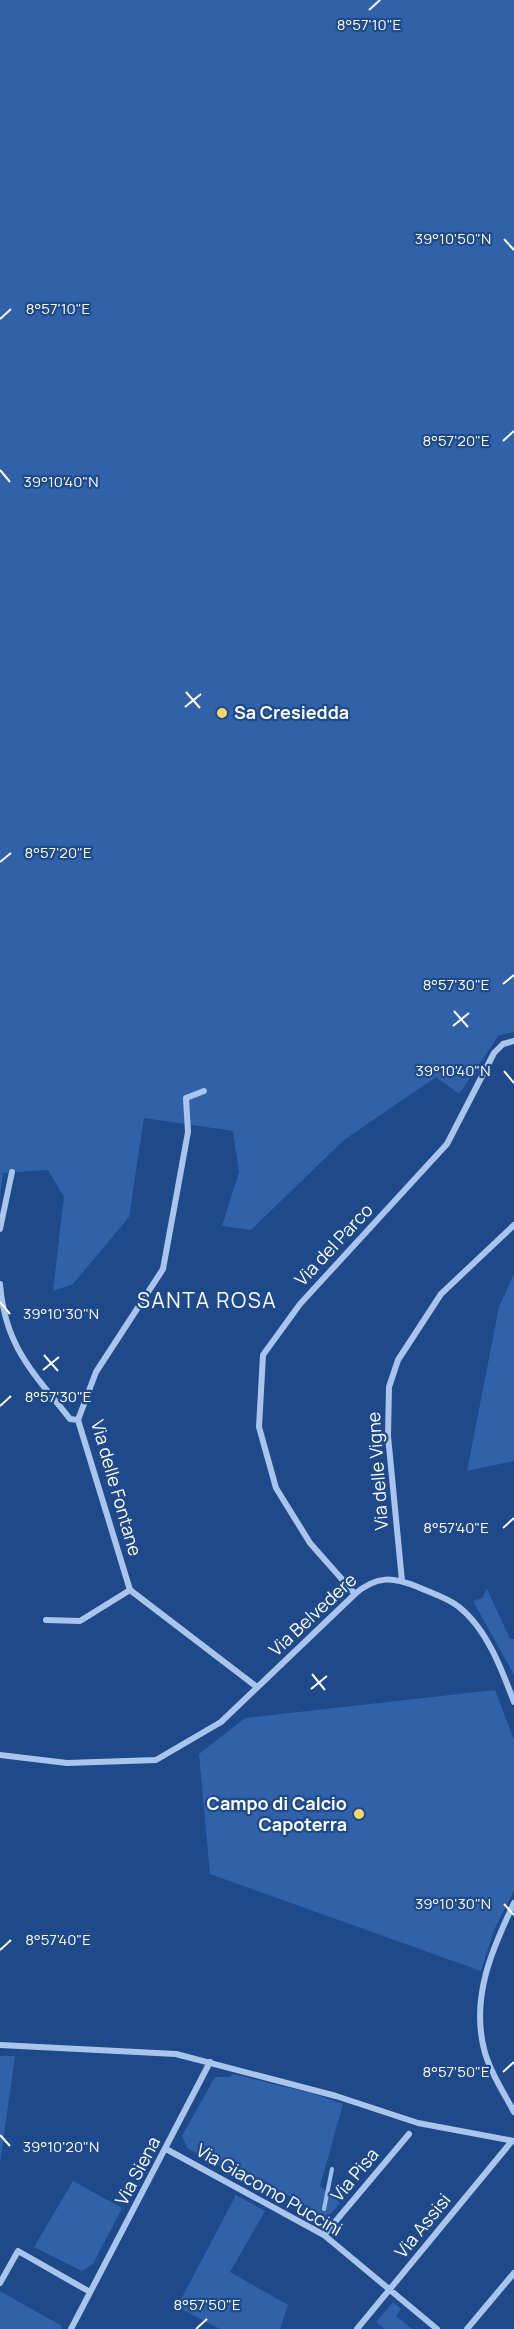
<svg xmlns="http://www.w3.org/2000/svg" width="514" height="2329" font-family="Manrope,sans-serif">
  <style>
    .green { fill: #3162a9 }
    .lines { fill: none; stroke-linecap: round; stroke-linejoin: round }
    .stream { stroke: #9dbfee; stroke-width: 4 }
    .minor { stroke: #aac5ec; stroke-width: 6 }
    .ticks { fill: none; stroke: #fff; stroke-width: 2 }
    .poi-dot { fill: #fbd769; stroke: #1e498b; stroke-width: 2 }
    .labels { text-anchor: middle; stroke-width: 4.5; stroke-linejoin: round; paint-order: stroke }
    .poi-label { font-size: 18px; font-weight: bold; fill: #fff; stroke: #1e498b; text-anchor: start }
    .street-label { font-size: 18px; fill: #fff; stroke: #1e498b }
    .quarter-label { font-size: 21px; letter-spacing: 1.5px; fill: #fff; stroke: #1e498b }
    .ticks-label { font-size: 15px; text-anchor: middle; fill: #fff; stroke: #1e498b; stroke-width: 4.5; stroke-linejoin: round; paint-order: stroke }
  </style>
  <rect width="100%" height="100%" fill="#1e498b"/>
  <!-- green -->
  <path class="green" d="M 0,0 L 514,0 L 514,1032 L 499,1035 L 459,1094 L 436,1077 L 344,1140 L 251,1230 L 222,1226 L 239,1172 L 233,1131 L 144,1118 L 129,1217 L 73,1284 L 53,1291 L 64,1197 L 48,1170 L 3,1173 L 0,1197 Z
    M 514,1274 L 514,1461 L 467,1471 L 499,1307 Z
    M 487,1589 L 510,1639 L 514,1639 L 514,1675 L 473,1601 L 482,1598 Z
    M 495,1690 L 514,1740 L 514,1891 L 494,1930 L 481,1971 L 210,1874 L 199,1754 L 245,1718 Z
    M 0,2056 L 15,2056 L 0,2164 Z
    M 233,2074 L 314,2094 L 343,2104 L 320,2186 L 340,2203 L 327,2218 L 248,2172 L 239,2177 L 187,2148 L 182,2136 L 215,2077 L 230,2077 Z
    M 73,2181 L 122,2208 L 93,2264 L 82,2271 L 34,2247 Z
    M 236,2195 L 265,2211 L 230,2272 L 288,2305 L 280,2329 L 220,2329 L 177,2307 Z
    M 0,2291 L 5,2294 L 62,2326 L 61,2329 L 0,2329 Z
    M 393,2302 L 401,2309 L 396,2316 L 412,2329 L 385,2329 L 376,2322 Z"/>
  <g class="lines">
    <!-- stream -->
    <path class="stream" d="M 324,2209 L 332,2169"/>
    <!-- minor -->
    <path class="minor" d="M 204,1091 L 186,1098 L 188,1132 L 163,1269 L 96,1372 L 78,1420 L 130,1590 L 257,1687
      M 0,1229 L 12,1172
      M 0,1284 C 5,1347 33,1372 70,1419 L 78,1420
      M 402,1581 L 388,1436 L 389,1387 L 398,1360 L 441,1294 L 514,1225
      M 355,1594 L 310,1543 L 276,1488 L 259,1427 L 263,1355 L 300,1304 L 447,1144 L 494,1053 L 503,1044 L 514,1041
      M 46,1620 L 80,1621 L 130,1590
      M 0,1755 L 67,1763 L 156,1760 L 221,1722 L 355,1594 C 377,1575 393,1577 418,1587 C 431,1593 448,1598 459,1607 C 487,1629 502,1670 514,1702
      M 514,1903 C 492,1949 471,1997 484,2049 C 489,2070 504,2093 514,2112
      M 0,2045 L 176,2054 L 336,2096 L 418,2123 L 514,2141
      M 166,2149 L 324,2235 L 437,2329
      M 324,2235 L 409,2134
      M 0,2283 L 18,2251 L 90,2292
      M 71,2329 L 210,2062
      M 357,2329 L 512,2141
      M 467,2329 L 514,2273"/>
  </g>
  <!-- ticks -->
  <path class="ticks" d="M 369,10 L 380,0M 504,239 L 514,250M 0,319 L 11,309M 503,441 L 514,431M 0,470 L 10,482M 186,692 L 200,708M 185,707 L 201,694M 0,862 L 11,853M 503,984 L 514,975M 454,1011 L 468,1027M 453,1026 L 469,1013M 504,1071 L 514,1083M 0,1302 L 10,1314M 44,1355 L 58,1371M 43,1370 L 59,1357M 0,1406 L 11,1396M 503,1528 L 514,1518M 312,1674 L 325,1690M 311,1689 L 327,1676M 504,1904 L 514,1915M 0,1950 L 11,1940M 503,2072 L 514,2062M 0,2135 L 10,2146M 196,2329 L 207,2319"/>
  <!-- markers -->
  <g class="poi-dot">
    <circle cx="222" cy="713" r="6"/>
    <circle cx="359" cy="1814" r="6"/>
  </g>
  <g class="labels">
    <!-- poi labels -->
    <g class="poi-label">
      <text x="234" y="719">Sa Cresiedda</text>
      <text x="347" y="1810" text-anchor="end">Campo di Calcio<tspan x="347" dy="21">Capoterra</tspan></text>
    </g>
    <!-- street labels -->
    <g class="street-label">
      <text transform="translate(334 1245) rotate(-47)" y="6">Via del Parco</text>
      <text transform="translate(378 1471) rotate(-94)" y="6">Via delle Vigne</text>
      <text transform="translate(116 1488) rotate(74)" y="6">Via delle Fontane</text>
      <text transform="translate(313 1615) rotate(-43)" y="6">Via Belvedere</text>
      <text transform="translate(138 2171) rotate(-62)" y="6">Via Siena</text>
      <text transform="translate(355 2175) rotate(-50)" y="6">Via Pisa</text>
      <text transform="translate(269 2190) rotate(30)" y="6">Via Giacomo Puccini</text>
      <text transform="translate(423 2226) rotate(-51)" y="6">Via Assisi</text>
    </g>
    <!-- quarter labels -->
    <g class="quarter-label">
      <text x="207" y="1308">SANTA ROSA</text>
    </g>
  </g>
  <g class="ticks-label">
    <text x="369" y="30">8°57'10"E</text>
    <text x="453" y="244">39°10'50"N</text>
    <text x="58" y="314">8°57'10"E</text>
    <text x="456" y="446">8°57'20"E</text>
    <text x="61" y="487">39°10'40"N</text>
    <text x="58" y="858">8°57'20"E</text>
    <text x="456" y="990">8°57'30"E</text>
    <text x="453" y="1076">39°10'40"N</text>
    <text x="61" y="1319">39°10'30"N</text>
    <text x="58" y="1402">8°57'30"E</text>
    <text x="456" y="1533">8°57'40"E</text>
    <text x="453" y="1909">39°10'30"N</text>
    <text x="58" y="1945">8°57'40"E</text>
    <text x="456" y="2077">8°57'50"E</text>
    <text x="61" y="2152">39°10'20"N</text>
    <text x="207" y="2310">8°57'50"E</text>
  </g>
</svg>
